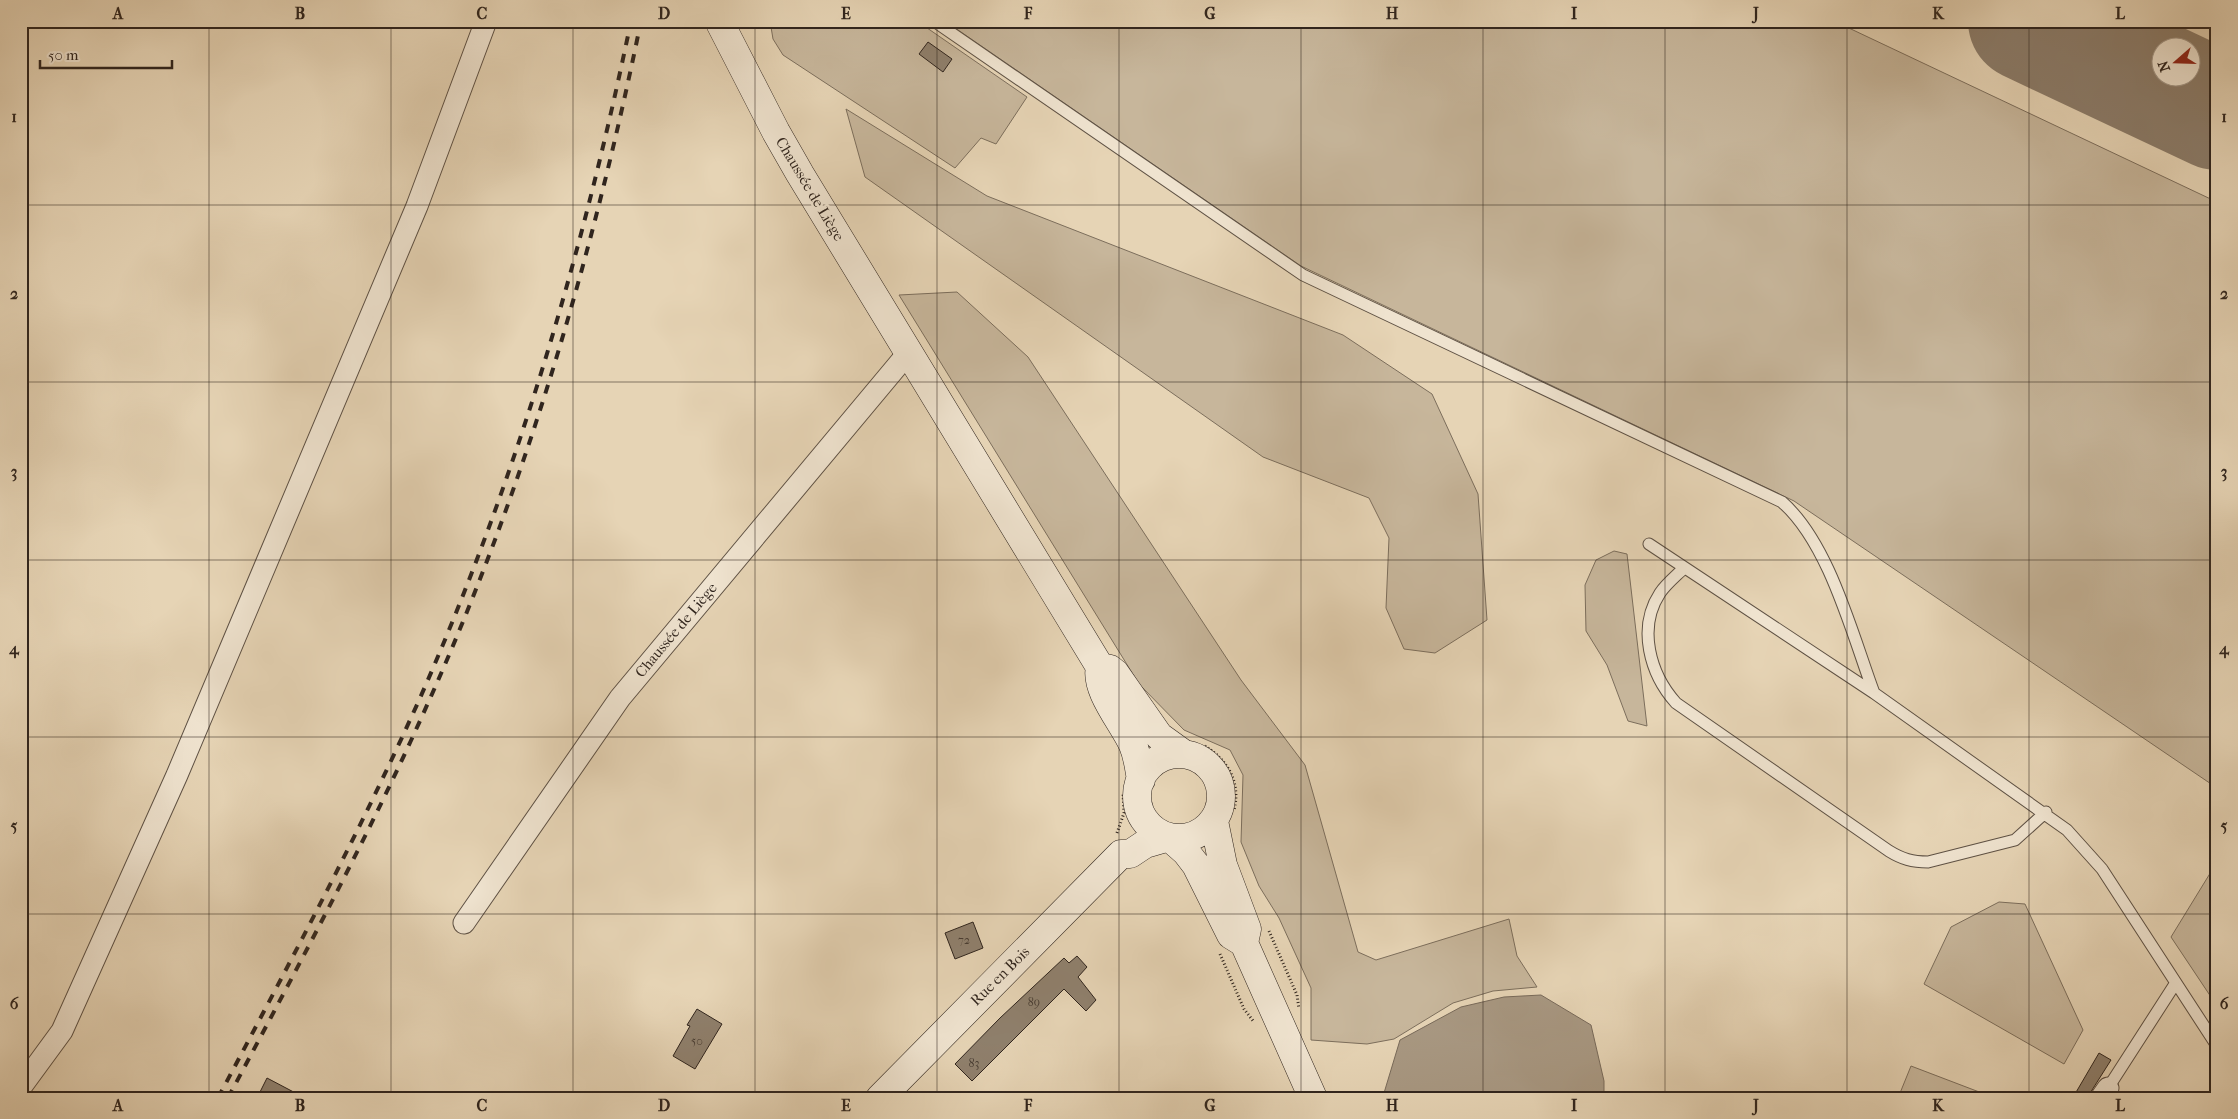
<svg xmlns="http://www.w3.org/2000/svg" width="2238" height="1119" font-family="'IM FELL French Canon',serif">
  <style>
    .green { fill: #c7b69b; stroke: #7c6e5c }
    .water { fill: #a89882; stroke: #786a5a }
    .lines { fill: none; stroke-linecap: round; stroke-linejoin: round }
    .taxiway { stroke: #8b7c6a; stroke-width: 48 }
    .runway { stroke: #8b7c6a; stroke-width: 120 }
    .building { fill: #8f806d; stroke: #30251e }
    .lane-casing { stroke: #5e5144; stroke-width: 13 }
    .street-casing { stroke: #5e5144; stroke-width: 23 }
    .secondary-casing { stroke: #30251e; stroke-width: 29 }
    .path { stroke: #30251e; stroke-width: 3; stroke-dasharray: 1 2.5; stroke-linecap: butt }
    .lane { stroke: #efe3cf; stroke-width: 11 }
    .street { stroke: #efe3cf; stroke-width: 21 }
    .secondary { stroke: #efe3cf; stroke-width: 28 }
    .rail { stroke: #30251e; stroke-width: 4; stroke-dasharray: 9 9; stroke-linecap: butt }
    .grid { fill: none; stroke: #30251e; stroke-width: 1; stroke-opacity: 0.55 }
    .labels { text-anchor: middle; stroke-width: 5; stroke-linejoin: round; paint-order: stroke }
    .number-label { font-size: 12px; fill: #483c32 }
    .street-label { font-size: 15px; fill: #30251e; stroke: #efe3cf }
    .neatline { fill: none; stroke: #30251e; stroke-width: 2 }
    .grid-label { font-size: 16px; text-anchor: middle; font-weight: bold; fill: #30251e }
  </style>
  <rect width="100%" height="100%" fill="#e6d4b5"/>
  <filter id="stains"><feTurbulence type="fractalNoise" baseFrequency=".004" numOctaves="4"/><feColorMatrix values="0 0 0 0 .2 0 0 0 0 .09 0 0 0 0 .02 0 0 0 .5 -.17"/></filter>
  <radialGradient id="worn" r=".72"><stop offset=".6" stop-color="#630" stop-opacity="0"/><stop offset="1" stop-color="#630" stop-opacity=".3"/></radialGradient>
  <!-- green -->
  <path class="green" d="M 770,21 L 917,21 L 1027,97 L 996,144 L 981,138 L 955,168 L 783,55 L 773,39 Z
    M 945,21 L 1834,21 L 2217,202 L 2217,788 L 1794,501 L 1301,266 Z
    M 846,109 L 987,196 L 1343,335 L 1432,394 L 1478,494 L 1487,620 L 1435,653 L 1404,649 L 1386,608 L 1389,538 L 1369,498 L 1263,457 L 865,177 Z
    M 957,292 L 1028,357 L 1241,680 L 1305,765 L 1358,952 L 1376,960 L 1509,919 L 1517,956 L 1537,987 L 1493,991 L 1453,1003 L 1394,1039 L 1367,1044 L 1311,1040 L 1311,988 L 1279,918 L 1259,886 L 1241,842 L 1243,775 L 1230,750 L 1184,730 L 1139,684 L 899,295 Z
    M 1614,551 L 1627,554 L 1647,726 L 1628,721 L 1607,665 L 1586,631 L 1585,585 L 1596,560 Z
    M 2217,862 L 2217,1006 L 2171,937 Z
    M 1999,902 L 2025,904 L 2083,1030 L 2064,1064 L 1924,984 L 1951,927 Z
    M 1911,1066 L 1995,1098 L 1898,1098 Z"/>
  <!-- water -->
  <path class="water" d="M 1541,995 L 1591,1025 L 1604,1081 L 1604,1098 L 1385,1098 L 1384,1093 L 1400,1040 L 1461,1007 L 1504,997 Z"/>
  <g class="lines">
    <!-- taxiway -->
    <path class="taxiway" d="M 2033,21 C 2033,38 2035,50 2048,61 L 2194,129 L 2217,136"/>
    <!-- runway -->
    <path class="runway" d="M 2028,21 L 2217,110"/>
  </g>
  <!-- building -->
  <path class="building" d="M 928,42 L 952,59 L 943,72 L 919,54 Z
    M 973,922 L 983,948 L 955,959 L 945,933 Z
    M 1077,956 L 1087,967 L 1078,977 L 1096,1000 L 1086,1011 L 1064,989 L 972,1081 L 955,1064 L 1000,1018 L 1064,958 L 1069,963 Z
    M 697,1009 L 722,1024 L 695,1069 L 673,1056 L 690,1026 L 687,1025 Z
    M 2099,1053 L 2111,1060 L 2087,1098 L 2080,1098 L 2075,1094 Z
    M 267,1078 L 305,1098 L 257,1098 Z"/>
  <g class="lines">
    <defs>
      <path id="lane" d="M 934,21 L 1303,275 L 1782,502 C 1829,543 1852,634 1874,693
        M 1649,544 L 1874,693 L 2067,830 L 2102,869 L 2217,1046
        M 1684,568 C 1676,576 1666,584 1660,593 C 1637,628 1650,674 1676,703 L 1889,851 C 1902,859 1912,862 1928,862 L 2015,840 L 2046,812
        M 2108,1088 L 2175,984"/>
      <path id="street" d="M 464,923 L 620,698 L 908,353
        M 21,1087 L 62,1031 L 177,775 L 417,206 L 486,21
        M 2101,1098 L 2108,1088"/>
      <path id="secondary" d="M 719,21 L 776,132 L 800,174 L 1100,667 C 1094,690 1124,724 1133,745 C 1138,757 1139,768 1141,780
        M 1100,667 L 1110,669 L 1115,673 L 1159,736 L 1184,754
        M1137 796a42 42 0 1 1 84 0a42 42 0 1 1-84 0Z
        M 1214,821 L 1223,865 L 1247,929 L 1244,943 L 1313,1098
        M 1169,837 L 1186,852 L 1196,865 L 1231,935 L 1244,943
        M 880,1098 L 1121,854 L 1130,854 L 1145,844 L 1169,837"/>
    </defs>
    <!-- lane casing -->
    <use href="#lane" class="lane-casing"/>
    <!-- street casing -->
    <use href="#street" class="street-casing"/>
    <!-- secondary casing -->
    <use href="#secondary" class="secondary-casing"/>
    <!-- path -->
    <path class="path" d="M 1205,746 C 1228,760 1241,783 1234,810
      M 1117,833 L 1124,813 L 1123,793
      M 1269,931 L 1297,995 L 1299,1009
      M 1220,954 L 1244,1009 L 1254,1022"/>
    <!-- lane -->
    <use href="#lane" class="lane"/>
    <!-- street -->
    <use href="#street" class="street"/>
    <!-- secondary -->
    <use href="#secondary" class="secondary"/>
    <!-- rail -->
    <path class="rail" d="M 218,1098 C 288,966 359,834 420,698 C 516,481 583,253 631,21
      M 228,1098 C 297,968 368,838 428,703 C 526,485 593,255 641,21"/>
  </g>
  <!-- grid -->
  <path class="grid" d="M 209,21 L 209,1098M 391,21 L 391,1098M 573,21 L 573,1098M 755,21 L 755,1098M 937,21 L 937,1098M 1119,21 L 1119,1098M 1301,21 L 1301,1098M 1483,21 L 1483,1098M 1665,21 L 1665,1098M 1847,21 L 1847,1098M 2029,21 L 2029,1098M 21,205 L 2217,205M 21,382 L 2217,382M 21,560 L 2217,560M 21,737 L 2217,737M 21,914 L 2217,914"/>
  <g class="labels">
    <!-- number labels -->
    <g class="number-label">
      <text x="964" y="944">72</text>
      <text x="1034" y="1006">89</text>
      <text x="697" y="1045">50</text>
      <text x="974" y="1067">83</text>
    </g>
    <!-- street labels -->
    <g class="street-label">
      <text transform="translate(810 189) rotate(59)" y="5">Chaussée de Liège</text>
      <text transform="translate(676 630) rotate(-50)" y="5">Chaussée de Liège</text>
      <text transform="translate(1000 976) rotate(-45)" y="5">Rue en Bois</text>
    </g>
  </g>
  <!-- margin -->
  <rect width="2238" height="1119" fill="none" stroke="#e6d4b5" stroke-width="55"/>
  <!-- north arrow -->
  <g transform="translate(2176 62) rotate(250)"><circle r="24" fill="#efe3cf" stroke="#a39788"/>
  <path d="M0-4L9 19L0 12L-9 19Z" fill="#8f2418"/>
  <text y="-8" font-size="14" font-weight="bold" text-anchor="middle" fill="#30251e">N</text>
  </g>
  <!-- scale -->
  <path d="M40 60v8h132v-8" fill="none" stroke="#30251e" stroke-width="2.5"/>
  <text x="48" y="60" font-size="15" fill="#30251e" stroke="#efe3cf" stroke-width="4" paint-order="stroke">50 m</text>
  <rect x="28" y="28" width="2182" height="1064" class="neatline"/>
  <g class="grid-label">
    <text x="118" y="19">A</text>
    <text x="300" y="19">B</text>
    <text x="482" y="19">C</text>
    <text x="664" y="19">D</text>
    <text x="846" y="19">E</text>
    <text x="1028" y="19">F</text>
    <text x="1210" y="19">G</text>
    <text x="1392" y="19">H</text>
    <text x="1574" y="19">I</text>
    <text x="1756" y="19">J</text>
    <text x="1938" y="19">K</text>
    <text x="2120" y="19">L</text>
    <text x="14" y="122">1</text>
    <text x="2224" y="122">1</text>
    <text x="14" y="299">2</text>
    <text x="2224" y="299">2</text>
    <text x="14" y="477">3</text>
    <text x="2224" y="477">3</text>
    <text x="14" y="654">4</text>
    <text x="2224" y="654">4</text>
    <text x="14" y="831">5</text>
    <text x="2224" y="831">5</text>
    <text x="14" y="1009">6</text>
    <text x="2224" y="1009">6</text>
    <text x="118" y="1111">A</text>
    <text x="300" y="1111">B</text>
    <text x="482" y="1111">C</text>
    <text x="664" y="1111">D</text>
    <text x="846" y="1111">E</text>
    <text x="1028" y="1111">F</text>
    <text x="1210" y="1111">G</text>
    <text x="1392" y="1111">H</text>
    <text x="1574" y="1111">I</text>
    <text x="1756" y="1111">J</text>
    <text x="1938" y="1111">K</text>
    <text x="2120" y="1111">L</text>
  </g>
  <rect width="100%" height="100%" filter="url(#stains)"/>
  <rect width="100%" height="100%" fill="url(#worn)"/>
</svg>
